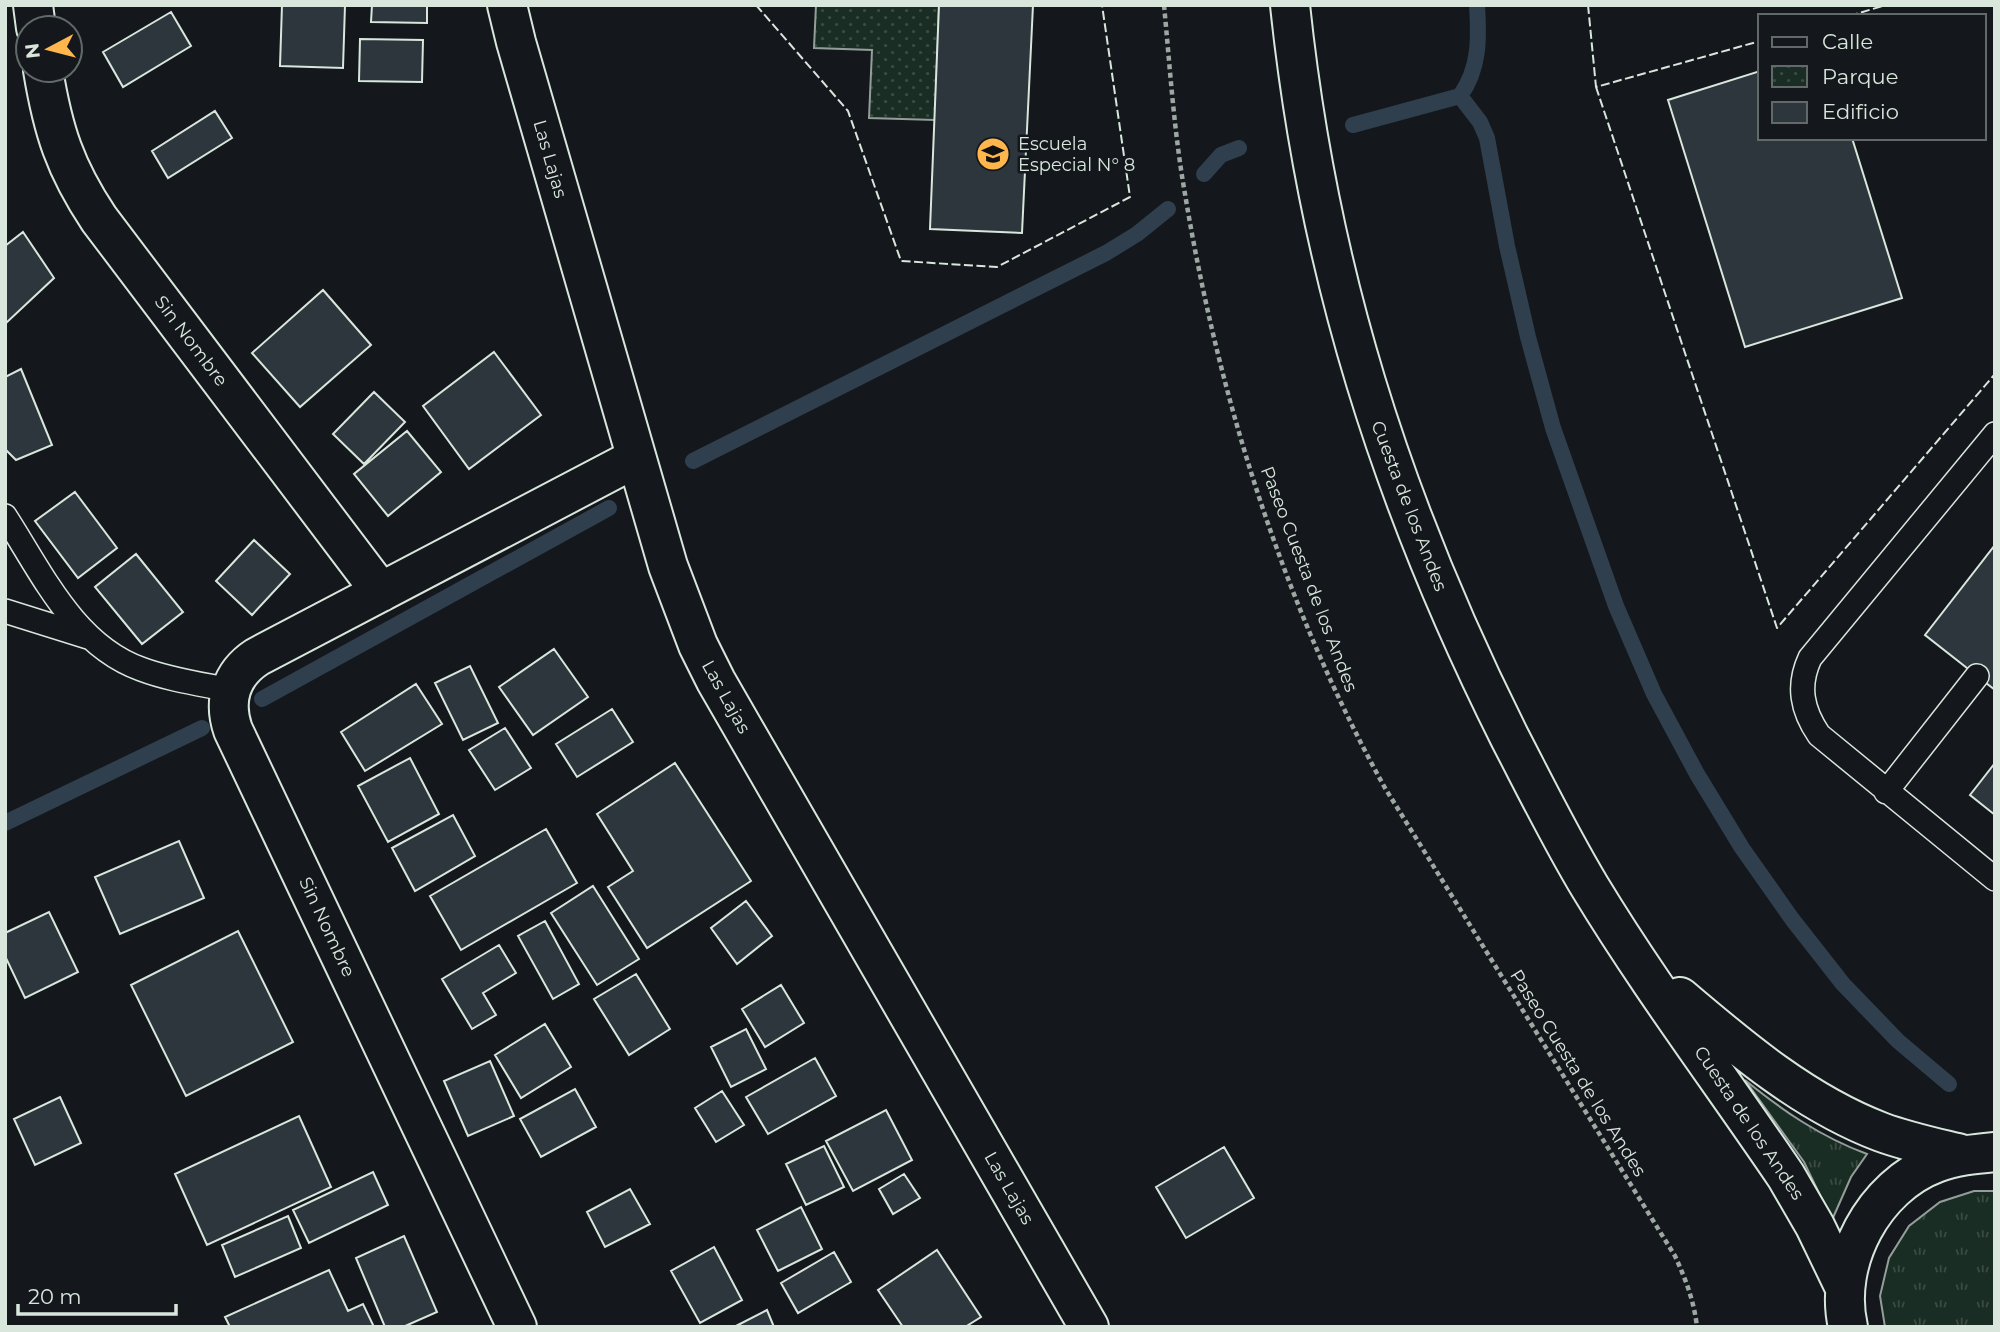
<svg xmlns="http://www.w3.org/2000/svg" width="2000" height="1332" font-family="Montserrat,sans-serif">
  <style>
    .grass { fill: url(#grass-tufts); stroke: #939e99; stroke-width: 2 }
    .park { fill: url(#park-dots); stroke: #939e99; stroke-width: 2 }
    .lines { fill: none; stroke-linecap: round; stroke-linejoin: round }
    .stream { stroke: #2f3f4d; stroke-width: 16 }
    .building { fill: #2c363c; stroke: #d8e6dc; stroke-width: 2 }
    .service-casing { stroke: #d8e6dc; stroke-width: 26 }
    .minor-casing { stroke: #d8e6dc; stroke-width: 42 }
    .primary-casing { stroke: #d8e6dc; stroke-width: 42 }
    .path { stroke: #9da8a2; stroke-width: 4.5; stroke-dasharray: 5 3.5; stroke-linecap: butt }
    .service { stroke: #14181c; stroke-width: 23 }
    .minor { stroke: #14181c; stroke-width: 38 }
    .primary { stroke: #14181c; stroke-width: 38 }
    .fence { stroke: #d8e6dc; stroke-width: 2; stroke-dasharray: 9 3.5; stroke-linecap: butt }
    .labels { text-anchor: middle; stroke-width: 5; stroke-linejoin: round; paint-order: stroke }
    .poi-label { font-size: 18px; fill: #d8e6dc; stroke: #14181c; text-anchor: start }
    .street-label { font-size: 18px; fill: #d8e6dc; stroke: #14181c }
  </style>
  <defs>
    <pattern id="grass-tufts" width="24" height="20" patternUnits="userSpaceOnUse" patternTransform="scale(1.75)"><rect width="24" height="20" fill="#1a2d24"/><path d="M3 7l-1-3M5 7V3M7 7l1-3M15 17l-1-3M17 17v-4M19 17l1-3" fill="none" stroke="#3b4b43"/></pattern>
    <pattern id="park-dots" width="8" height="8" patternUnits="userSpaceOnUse" patternTransform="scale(1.75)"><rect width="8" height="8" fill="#1a2d24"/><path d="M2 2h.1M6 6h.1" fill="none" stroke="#3b4b43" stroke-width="1.8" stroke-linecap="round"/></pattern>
  </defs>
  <rect width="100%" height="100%" fill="#14181c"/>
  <!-- grass -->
  <path class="grass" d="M 1745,1080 C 1783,1111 1821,1137 1867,1154 L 1851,1177 L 1832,1220 L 1804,1162 Z
    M 1974,1191 L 1995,1191 L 1995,1327 L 1885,1327 L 1880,1296 L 1889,1258 L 1909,1226 L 1940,1202 Z"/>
  <!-- park -->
  <path class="park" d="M 816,5 L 939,5 L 935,120 L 869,118 L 872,50 L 814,48 Z"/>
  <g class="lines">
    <!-- stream -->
    <path class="stream" d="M 1460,96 L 1480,122 L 1487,138 L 1507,246 L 1528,337 L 1553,428 L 1616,606 L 1654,694 L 1697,774 L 1742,848 L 1792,919 L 1843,984 L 1898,1041 L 1949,1084
      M 1353,125 L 1460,96 C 1480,68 1479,38 1477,5
      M 1204,174 L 1221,155 L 1239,148
      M 693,461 L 1106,253 L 1137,234 L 1168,209
      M 262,699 L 609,508
      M 5,823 L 202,728"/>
  </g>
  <!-- building -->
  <path class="building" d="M 282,5 L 345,5 L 343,68 L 280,66 Z
    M 372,5 L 427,5 L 427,23 L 371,22 Z
    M 939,5 L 1033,5 L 1022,233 L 930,229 Z
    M 171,12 L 191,46 L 123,87 L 103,52 Z
    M 360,39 L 423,40 L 422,82 L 359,81 Z
    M 1760,71 L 1760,138 L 1852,138 L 1902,298 L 1745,347 L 1668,100 Z
    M 215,111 L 232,138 L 168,178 L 152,151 Z
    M 23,232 L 54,278 L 5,324 L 5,246 Z
    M 323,290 L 371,345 L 300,407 L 252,353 Z
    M 494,352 L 541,415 L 469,469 L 423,406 Z
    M 21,369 L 52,445 L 16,460 L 5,449 L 5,377 Z
    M 374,392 L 405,422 L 364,464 L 333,434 Z
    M 407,431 L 441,472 L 388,516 L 354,474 Z
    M 75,492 L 117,548 L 78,578 L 35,521 Z
    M 254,540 L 290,574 L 252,615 L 216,581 Z
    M 1995,545 L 1995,690 L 1925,635 Z
    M 136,554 L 183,612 L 142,644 L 95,587 Z
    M 554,649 L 588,697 L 533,735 L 499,687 Z
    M 470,666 L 498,723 L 463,740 L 435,683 Z
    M 416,684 L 442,724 L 365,771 L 341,732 Z
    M 612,709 L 633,742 L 577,777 L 556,744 Z
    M 505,728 L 531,768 L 495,790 L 469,750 Z
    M 410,758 L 439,814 L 388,842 L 358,786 Z
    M 675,763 L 751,881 L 647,948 L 608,887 L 633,871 L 597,814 Z
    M 1995,763 L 1995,815 L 1970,795 Z
    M 453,815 L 475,856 L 415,891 L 392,848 Z
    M 546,829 L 577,883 L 461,950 L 430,896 Z
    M 179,841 L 204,898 L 120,934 L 95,877 Z
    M 593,886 L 639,959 L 597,985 L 551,913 Z
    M 746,901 L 772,936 L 737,964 L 711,928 Z
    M 49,912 L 78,972 L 25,998 L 5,956 L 5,933 Z
    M 545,921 L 579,984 L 553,999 L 518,936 Z
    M 238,931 L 293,1042 L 186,1096 L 131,985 Z
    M 499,945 L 516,973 L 483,993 L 496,1015 L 472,1029 L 442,979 Z
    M 636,974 L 670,1029 L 629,1055 L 594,999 Z
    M 781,985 L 804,1023 L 765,1047 L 742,1009 Z
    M 545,1024 L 571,1067 L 521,1098 L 495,1055 Z
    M 746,1029 L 766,1069 L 731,1087 L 711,1047 Z
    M 815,1058 L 836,1096 L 768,1134 L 746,1097 Z
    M 490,1061 L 514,1116 L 468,1136 L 444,1081 Z
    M 575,1089 L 596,1127 L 541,1157 L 520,1119 Z
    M 722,1091 L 744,1125 L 716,1142 L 695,1108 Z
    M 60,1097 L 81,1143 L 35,1165 L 14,1119 Z
    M 886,1110 L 912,1160 L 853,1191 L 826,1141 Z
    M 299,1116 L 331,1187 L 207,1245 L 175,1174 Z
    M 824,1146 L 844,1187 L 806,1205 L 786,1164 Z
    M 1224,1147 L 1254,1198 L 1186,1238 L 1156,1187 Z
    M 373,1172 L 388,1205 L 309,1243 L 293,1210 Z
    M 904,1174 L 920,1198 L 893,1214 L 879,1189 Z
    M 630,1189 L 650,1224 L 605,1247 L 587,1212 Z
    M 801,1207 L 822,1249 L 778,1271 L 757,1230 Z
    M 288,1216 L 301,1248 L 235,1277 L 222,1245 Z
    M 404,1236 L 437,1312 L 403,1327 L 385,1327 L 356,1258 Z
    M 714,1247 L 742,1300 L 700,1323 L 671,1271 Z
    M 937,1250 L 981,1317 L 965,1327 L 903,1327 L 878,1290 Z
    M 834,1252 L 851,1282 L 798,1313 L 781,1283 Z
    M 329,1270 L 348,1311 L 363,1304 L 374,1327 L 230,1327 L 225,1317 Z
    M 767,1310 L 774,1327 L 734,1327 Z"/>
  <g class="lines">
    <defs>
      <path id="service" d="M 1995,434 L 1810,658 C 1797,686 1802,710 1819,735 L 1995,879
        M 5,516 C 42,573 74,645 141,669 C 170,680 201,684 230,690
        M 5,611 L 88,637
        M 1886,792 L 1977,676"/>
      <path id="minor" d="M 33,5 L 36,28
        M 507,5 L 516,42 L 668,566 L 698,645 L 716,681 L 1089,1327
        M 43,70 C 53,131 65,168 99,219 L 381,592
        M 517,1327 L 233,730 C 223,701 231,674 257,657 L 636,458"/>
      <path id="primary" d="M 1290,5 C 1318,270 1391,501 1510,738 C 1536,788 1561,839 1590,887 C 1650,986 1721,1080 1786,1176 L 1815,1226 L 1845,1288
        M 1680,997 C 1741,1049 1805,1103 1881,1132 C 1908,1142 1937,1148 1965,1155
        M 1848,1327 C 1833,1262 1874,1186 1936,1163 C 1955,1156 1974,1154 1995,1152"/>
    </defs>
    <!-- service casing -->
    <use href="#service" class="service-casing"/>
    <!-- minor casing -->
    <use href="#minor" class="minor-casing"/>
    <!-- primary casing -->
    <use href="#primary" class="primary-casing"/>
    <!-- path -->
    <path class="path" d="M 1164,5 C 1170,68 1174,132 1185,194 C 1219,399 1284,606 1385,788 L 1675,1256 C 1686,1280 1694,1301 1697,1327"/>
    <!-- service -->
    <use href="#service" class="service"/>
    <!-- minor -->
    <use href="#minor" class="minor"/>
    <!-- primary -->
    <use href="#primary" class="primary"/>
    <!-- fence -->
    <path class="fence" d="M 756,5 L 848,111 L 901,261 L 997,267 L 1130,197 L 1102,5
      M 1588,5 L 1596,87 L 1760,41
      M 1849,16 L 1886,5
      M 1596,87 L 1777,628 L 1995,374"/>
  </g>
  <!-- icons -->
  <defs>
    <symbol id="school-disc" viewBox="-11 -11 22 22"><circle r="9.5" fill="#ffb74d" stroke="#14181c"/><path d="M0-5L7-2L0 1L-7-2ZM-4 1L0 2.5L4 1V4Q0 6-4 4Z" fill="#111"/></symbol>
  </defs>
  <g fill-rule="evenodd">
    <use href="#school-disc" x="974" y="135" width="38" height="38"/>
  </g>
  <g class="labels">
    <!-- poi labels -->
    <g class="poi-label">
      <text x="1018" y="150">Escuela<tspan x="1018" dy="21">Especial N° 8</tspan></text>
    </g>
    <!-- street labels -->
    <g class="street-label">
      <text transform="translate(550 159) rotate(74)" y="6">Las Lajas</text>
      <text transform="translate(191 341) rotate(53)" y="6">Sin Nombre</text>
      <text transform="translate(1409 506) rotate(69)" y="6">Cuesta de los Andes</text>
      <text transform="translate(1309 579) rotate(69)" y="6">Paseo Cuesta de los Andes</text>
      <text transform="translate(726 697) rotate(61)" y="6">Las Lajas</text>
      <text transform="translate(327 927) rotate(65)" y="6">Sin Nombre</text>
      <text transform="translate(1578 1073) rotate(58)" y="6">Paseo Cuesta de los Andes</text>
      <text transform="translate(1749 1123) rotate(56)" y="6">Cuesta de los Andes</text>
      <text transform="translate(1009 1188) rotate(60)" y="6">Las Lajas</text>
    </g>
  </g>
  <!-- border -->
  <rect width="2000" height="1332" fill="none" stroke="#d8e6dc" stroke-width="14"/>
  <!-- legend -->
  <rect x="1758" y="14" width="228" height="126" fill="#14181c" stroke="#626a69" stroke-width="2"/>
  <rect x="1772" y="37" width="35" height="10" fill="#14181c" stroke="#626a69" stroke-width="2"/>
  <text x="1822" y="49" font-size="21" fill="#d8e6dc">Calle</text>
  <rect x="1772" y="66" width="35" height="21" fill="url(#park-dots)" stroke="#626a69" stroke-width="2"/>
  <text x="1822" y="84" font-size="21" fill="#d8e6dc">Parque</text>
  <rect x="1772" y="102" width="35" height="21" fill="#2c363c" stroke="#626a69" stroke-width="2"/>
  <text x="1822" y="119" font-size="21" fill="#d8e6dc">Edificio</text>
  <!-- north arrow -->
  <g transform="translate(49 49) rotate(263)"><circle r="33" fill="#14181c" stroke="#626a69" stroke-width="2"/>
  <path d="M0-5L12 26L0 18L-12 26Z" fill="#ffb74d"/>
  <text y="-10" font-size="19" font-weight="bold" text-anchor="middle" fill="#d8e6dc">N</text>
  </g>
  <!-- scale -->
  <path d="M18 1304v10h158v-10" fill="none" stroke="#d8e6dc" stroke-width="3.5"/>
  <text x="28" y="1304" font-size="21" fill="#d8e6dc" stroke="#14181c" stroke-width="5" paint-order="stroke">20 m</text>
</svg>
